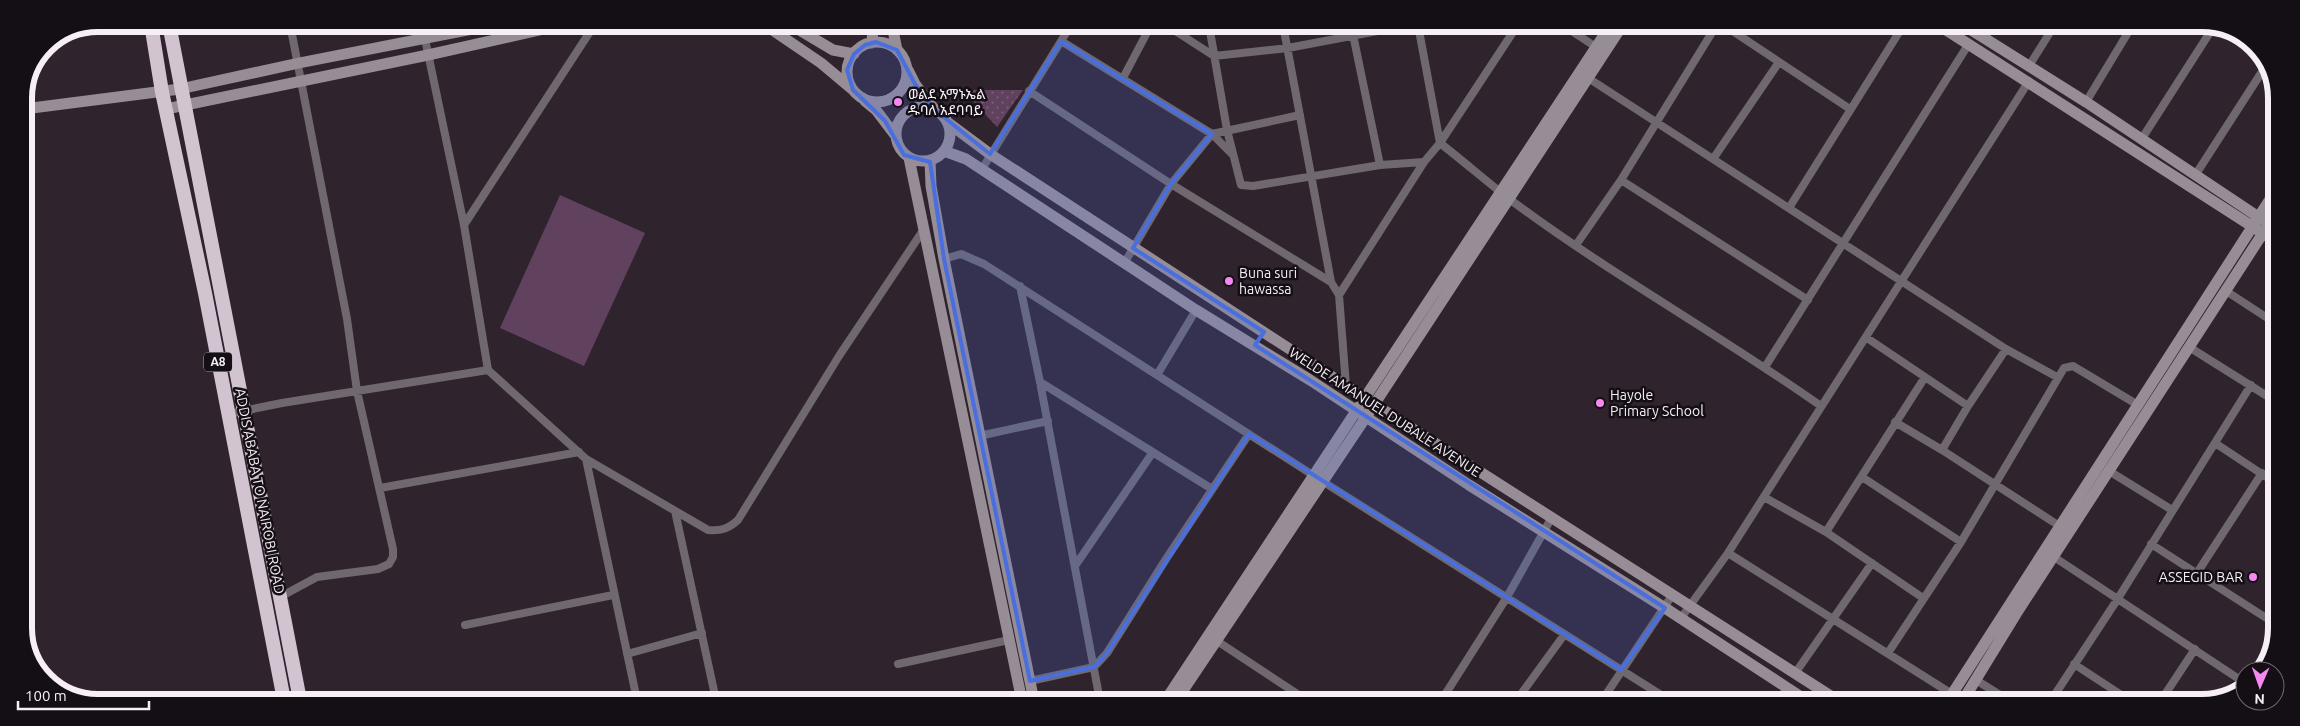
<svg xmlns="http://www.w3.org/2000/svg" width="2300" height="726" font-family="Ubuntu,'Noto Sans Ethiopic',sans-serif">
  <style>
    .grass { fill: #60425e }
    .park { fill: url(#park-dots) }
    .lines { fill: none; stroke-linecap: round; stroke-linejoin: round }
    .street { stroke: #6f686e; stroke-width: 8 }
    .secondary { stroke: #978d96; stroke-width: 11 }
    .highway { stroke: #d2c3d1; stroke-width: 14 }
    .marked { fill: #496ede; fill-opacity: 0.2; stroke: #496ede; stroke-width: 4; stroke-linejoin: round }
    .poi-dot { fill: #f589ef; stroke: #140f14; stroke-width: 2 }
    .labels { text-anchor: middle; stroke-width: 5; stroke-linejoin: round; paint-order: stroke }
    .shield { fill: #140f14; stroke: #b3acb2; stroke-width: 1 }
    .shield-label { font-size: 12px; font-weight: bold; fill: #f7eff6 }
    .poi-label { font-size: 14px; fill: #f7eff6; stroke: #140f14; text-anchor: start }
    .street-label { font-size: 14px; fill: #f7eff6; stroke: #140f14 }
    .rim { fill: none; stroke: #f7eff6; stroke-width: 6 }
  </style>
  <defs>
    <pattern id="park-dots" width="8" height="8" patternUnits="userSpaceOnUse" patternTransform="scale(1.25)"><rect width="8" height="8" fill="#60425e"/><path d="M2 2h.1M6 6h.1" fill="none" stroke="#785e76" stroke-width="1.8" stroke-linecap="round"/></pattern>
  </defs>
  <rect width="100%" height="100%" fill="#2f232e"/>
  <!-- grass -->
  <path class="grass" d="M 560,195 L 645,233 L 584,366 L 500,328 Z"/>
  <!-- park -->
  <path class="park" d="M 963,90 L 1023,90 L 997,127 Z"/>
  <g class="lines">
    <!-- street -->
    <path class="street" d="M 1166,25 L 1214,56 L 1288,48 L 1409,25
      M 1209,25 L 1227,130 L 1241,185 L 1253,186 L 1380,165 L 1424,162
      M 1283,25 L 1331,282 L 1339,295 L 1346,386
      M 1351,25 L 1380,165
      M 1418,25 L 1440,143 C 1463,161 1485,180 1508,198 C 1608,273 1719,334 1821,406
      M 1564,26 L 1596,47
      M 1725,26 L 1850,109
      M 425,39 L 464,225 L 488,370 L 586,459 L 637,700
      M 1061,41 L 1212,134 L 1232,154
      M 2029,66 L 2054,26
      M 1585,76 L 2006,349 L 2057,377
      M 1123,78 L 1151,25
      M 1029,91 L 1171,184 L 1331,282
      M 2086,102 L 2132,26
      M 2141,140 L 2214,26
      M 1713,159 L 1779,62
      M 982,169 L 1071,25
      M 2196,174 L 2265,67
      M 1621,180 L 1808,300
      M 1789,208 L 1903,26
      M 464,225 L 595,24
      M 1576,245 L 1621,180 L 1716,26
      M 944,259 L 961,254 L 984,264 L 1322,481 L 1672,702
      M 1125,262 L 1171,184 L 1212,134 L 1300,115
      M 1020,286 L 1040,382 L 1100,701
      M 2226,291 L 2275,323
      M 1339,295 L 1424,162 L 1440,143 L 1517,26
      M 1867,338 L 1968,406 L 2006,349
      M 2189,347 L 2275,401
      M 1765,367 L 1968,45
      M 1157,375 L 1196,310
      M 1040,382 L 1212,489
      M 228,414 L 282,403 L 488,370
      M 1895,422 L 1942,450 L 2061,527
      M 979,436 L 1048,421
      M 2215,443 L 2274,482
      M 1942,450 L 1968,406
      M 586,459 L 708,530 C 721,531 728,529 738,520 L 839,356 L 924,229
      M 2109,471 L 2172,510
      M 1862,477 L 1961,542
      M 380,488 L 579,452
      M 1764,497 L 1826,532 L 1923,598
      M 675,511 L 716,700
      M 1826,532 L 1925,377
      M 2151,544 L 2274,623
      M 1728,553 L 1952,694
      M 2054,557 L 2245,683
      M 1075,566 L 1153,452
      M 2197,573 L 2262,473
      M 280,597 L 317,577 L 378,569 L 389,564 L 393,557 L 393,549 L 357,391 L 347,319 L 290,24
      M 1681,618 L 1728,553 L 2029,81
      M 465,625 L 613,595
      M 1214,639 L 1308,701
      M 1888,653 L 1961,542 L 2064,368 L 2073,366 L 2138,405
      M 627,654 L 702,633
      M 898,664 L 1009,640
      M 2074,664 L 2132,702
      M 1796,672 L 1872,563
      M 1976,680 L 2011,702
      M 1030,681 L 1094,667 L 1107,653 L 1166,559 L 1249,434
      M 1441,701 L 1507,597 L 1552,517
      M 1516,701 L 1564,635
      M 1601,702 L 1673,594
      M 1778,702 L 1787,687
      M 2050,702 L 2117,600 L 2251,385
      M 2160,702 L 2195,649"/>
    <!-- secondary -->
    <path class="secondary" d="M 765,25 L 821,63 L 852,89
      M 791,25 L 833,50 L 854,54
      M 892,25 L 897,50
      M 1940,26 L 2275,241
      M 1965,26 L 2086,102 L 2263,220
      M847 72a30 30 0 1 1 60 0a30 30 0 1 1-60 0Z
      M 872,43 L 873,25
      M 908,70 L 915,84 L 935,110
      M 865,101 L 876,110 L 895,135
      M896 134a27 27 0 1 1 54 0a27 27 0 1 1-54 0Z
      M 24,109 L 180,89 L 299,63 L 498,24
      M 166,109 L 428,55 L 566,24
      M 947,122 L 990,154 L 1374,404 L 1840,702
      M 944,151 L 966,159 L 1196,310 L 1310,380 L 1469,485 L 1665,608 L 1809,702
      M 909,158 L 1022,701
      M 930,160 L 931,186 L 944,259 L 1034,701
      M 1165,701 L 1610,26
      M 1176,701 L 1366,417 L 1622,26
      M 1947,702 L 2276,190
      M 1962,702 L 2016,614 L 2276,213"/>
    <!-- highway -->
    <path class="highway" d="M 151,24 L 162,92 L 205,293 L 284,700
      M 169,24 L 300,700"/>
  </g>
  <!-- marked area -->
  <path class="marked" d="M 1061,41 L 1212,134 L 1171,184 L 1133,248 L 1264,332 L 1255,345 L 1665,608 L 1621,670 L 1249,434 L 1107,653 L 1094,667 L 1030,681 L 944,259 L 930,162 L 904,155 L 885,121 L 853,90 L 847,70 L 854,54 L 865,45 L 876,42 L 897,50 L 915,84 L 935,110 L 990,154 Z"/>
  <!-- markers -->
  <g class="poi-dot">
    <circle cx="898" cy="102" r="5"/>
    <circle cx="1229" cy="281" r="5"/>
    <circle cx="1600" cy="403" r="5"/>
    <circle cx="2253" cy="577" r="5"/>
  </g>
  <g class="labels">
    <!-- shield labels -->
    <rect class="shield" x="204" y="352.5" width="28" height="19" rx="4"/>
    <g class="shield-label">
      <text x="218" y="366">A8</text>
    </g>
    <!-- poi labels -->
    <g class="poi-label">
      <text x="908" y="99">ወልደ አማኑኤል<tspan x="908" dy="16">ዱባለ አደባባይ</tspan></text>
      <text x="1239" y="278">Buna suri<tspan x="1239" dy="16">hawassa</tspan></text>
      <text x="1610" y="400">Hayole<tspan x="1610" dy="16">Primary School</tspan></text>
      <text x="2243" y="582" text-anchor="end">ASSEGID BAR</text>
    </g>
    <!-- street labels -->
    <g class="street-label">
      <text transform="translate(1385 412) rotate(33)" y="5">WELDE AMANUEL DUBALE AVENUE</text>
      <text transform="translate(260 491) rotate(79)" y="5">ADDIS ABABA TO NAIROBI ROAD</text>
    </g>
  </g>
  <!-- crop -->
  <path d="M0 0H2300V726H0ZM98 32H2202A66 66 0 0 1 2268 98V628A66 66 0 0 1 2202 694H98A66 66 0 0 1 32 628V98A66 66 0 0 1 98 32Z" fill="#140f14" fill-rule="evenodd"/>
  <path class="rim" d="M98 32H2202A66 66 0 0 1 2268 98V628A66 66 0 0 1 2202 694H98A66 66 0 0 1 32 628V98A66 66 0 0 1 98 32Z"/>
  <!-- north arrow -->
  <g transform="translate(2260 686) rotate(182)"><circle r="24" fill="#140f14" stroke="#6f696e"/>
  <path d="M0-4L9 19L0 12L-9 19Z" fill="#f589ef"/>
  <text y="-8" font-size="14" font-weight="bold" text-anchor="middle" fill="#f7eff6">N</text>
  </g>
  <!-- scale -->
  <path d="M18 701v8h131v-8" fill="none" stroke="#f7eff6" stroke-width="2.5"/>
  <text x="25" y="701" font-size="15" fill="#f7eff6" stroke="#140f14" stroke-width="4" paint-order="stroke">100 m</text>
</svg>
